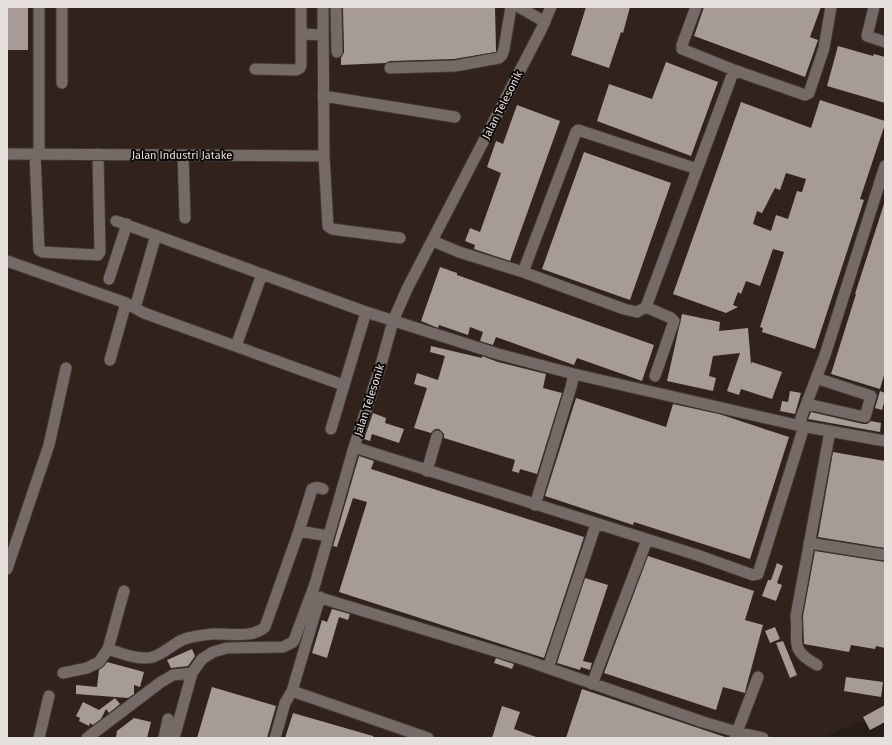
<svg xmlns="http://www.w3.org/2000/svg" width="892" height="745" font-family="'Fira Sans',sans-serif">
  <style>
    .built { fill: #31221b }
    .building { fill: #a79b96; fill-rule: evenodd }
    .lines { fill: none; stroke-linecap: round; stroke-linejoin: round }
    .minor-casing { stroke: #3e3734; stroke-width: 13 }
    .minor { stroke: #756a65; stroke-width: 11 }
    .labels { text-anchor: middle; stroke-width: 4; stroke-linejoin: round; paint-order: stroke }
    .street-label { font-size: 11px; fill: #e6e0dd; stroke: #0c0806 }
  </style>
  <rect width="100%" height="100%" fill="#261d19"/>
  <!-- built -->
  <path class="built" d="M 7,7 L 885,7 L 885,712 L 821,738 L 7,738 Z"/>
  <!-- building -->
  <path class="building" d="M 7,7 L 28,7 L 28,50 L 7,50 Z
    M 343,7 L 495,7 L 496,49 L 496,52 L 454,59 L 390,61 L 386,63 L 341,65 L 341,58 L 344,52 Z
    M 586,7 L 630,7 L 623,33 L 621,32 L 609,68 L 571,55 Z
    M 704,7 L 821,7 L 810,37 L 818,40 L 805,77 L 694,36 Z
    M 838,46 L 873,56 L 874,54 L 885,57 L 885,103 L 827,86 Z
    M 666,62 L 718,82 L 691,156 L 597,121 L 609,84 L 652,99 Z
    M 820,100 L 885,121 L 885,124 L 860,199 L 864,200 L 815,349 L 762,332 L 763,328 L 760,327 L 784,252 L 773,249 L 760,286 L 746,281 L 741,294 L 738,292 L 733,305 L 738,307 L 726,313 L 673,294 L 741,102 L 811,128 ZM 786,173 L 806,179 L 802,192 L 797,191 L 788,219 L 776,215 L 771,231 L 753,224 L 757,211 L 762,213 L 775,188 L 780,190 Z
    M 517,105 L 560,121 L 510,261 L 474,249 L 475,245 L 465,241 L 470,228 L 480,232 L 501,173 L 487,167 L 496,141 L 503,144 Z
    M 584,152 L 671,183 L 630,300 L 542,269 Z
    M 884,204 L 885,204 L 885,372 L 880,389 L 831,374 L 856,294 L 855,294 Z
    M 440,267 L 457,273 L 457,275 L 654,345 L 642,381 L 577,358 L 574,365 L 496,337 L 493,345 L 480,341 L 483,332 L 470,327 L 468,335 L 439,325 L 438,328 L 421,321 Z
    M 682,314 L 720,322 L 719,331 L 748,328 L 751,364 L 752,362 L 782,372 L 772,399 L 741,389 L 739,395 L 727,391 L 740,353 L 713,356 L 709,376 L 716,378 L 713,391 L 667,381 Z
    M 431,346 L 482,358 L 482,356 L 498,362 L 546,374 L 543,388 L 562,393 L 537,474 L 520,469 L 519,473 L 512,471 L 515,460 L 444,438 L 444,434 L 439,429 L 435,429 L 431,433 L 414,428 L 427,388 L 414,384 L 417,373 L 438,380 L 445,356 L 430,352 Z
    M 790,391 L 801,393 L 795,414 L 780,411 L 782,401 L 788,402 Z
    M 880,391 L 885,393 L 885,399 L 882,410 L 875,408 Z
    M 576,398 L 666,427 L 673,404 L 719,414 L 789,437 L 750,559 L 634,522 L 633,525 L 545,496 Z
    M 811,412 L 863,424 L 867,424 L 871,421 L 881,423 L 880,432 L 808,419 Z
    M 373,413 L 386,418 L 385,423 L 404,429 L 399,443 L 372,434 L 370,441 L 364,439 Z
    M 833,452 L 885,461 L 885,548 L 818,537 Z
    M 359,456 L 374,461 L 371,469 L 584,537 L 544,658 L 339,592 L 367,502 L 353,498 L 337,547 L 333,546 Z
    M 815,551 L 885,562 L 885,648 L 876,646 L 875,649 L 851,645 L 849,652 L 804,644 L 803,616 Z
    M 648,556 L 754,591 L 745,620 L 763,625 L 746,688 L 745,693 L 723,687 L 716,710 L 604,673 Z
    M 777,563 L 783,566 L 777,583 L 782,585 L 776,601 L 762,596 L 768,580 L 771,580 Z
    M 585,578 L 608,585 L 583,661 L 592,663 L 590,670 L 581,667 L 580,670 L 557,663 Z
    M 332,609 L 350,614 L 348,620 L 339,617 L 327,658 L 312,653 L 322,620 L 327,622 Z
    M 775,627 L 780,639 L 770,643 L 765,631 Z
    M 783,641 L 797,675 L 790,678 L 776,643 Z
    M 192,649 L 195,656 L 188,666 L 171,668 L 167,660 Z
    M 496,658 L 514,664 L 512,669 L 494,663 Z
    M 107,662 L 144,672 L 140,687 L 134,685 L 134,694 L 128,698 L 76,694 L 76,685 L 97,687 L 99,670 L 104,666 Z
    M 846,677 L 883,682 L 881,697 L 844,691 Z
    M 212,687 L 276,706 L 267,738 L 197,738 Z
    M 582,689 L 725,737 L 725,738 L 566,738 Z
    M 115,698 L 120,704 L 109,713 L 106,709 L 101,719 L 93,725 L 90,723 L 89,726 L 79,721 L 80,718 L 76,716 L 83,702 L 99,710 Z
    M 885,705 L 885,722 L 870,730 L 863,717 Z
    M 502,706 L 520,712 L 514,729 L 536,737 L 536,738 L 492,738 Z
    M 293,713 L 373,736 L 373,738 L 285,738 Z
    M 134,718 L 151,722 L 147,738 L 116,738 L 117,731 Z"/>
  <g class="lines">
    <defs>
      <path id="minor" d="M 39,7 L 39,154
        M 336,7 L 337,52
        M 519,7 L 545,22
        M 874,7 L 867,36 L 885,42
        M 302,34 L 323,35
        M 390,68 L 455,66 L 499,58 L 502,55 L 504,49 L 511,7
        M 255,69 L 296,70 L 300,68 L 301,65 L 301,7
        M 734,70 L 805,95 L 809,93 L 824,48 L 831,7
        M 62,83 L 62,7
        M 323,96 L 455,117
        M 7,154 L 324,156 L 323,7
        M 35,154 L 39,250 L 42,252 L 98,255 L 100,252 L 98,154
        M 183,155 L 185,218
        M 324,156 L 328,226 L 332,229 L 400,238
        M 116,221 L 366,312 L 498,354 L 574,374 L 801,426 L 885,441
        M 433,241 L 459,252 L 523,272 L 624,309 L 637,312 L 646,307 L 734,70 L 682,49 L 682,45 L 696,7
        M 7,261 L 126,303
        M 523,272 L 576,132 L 578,130 L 697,169
        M 109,279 L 127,224
        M 646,307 L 671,318 L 674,321 L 655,376
        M 135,308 L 156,235
        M 236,346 L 262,274
        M 110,360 L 126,303 L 144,313 L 343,385
        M 807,404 L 865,417 L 871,396 L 816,378
        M 331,429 L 366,312
        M 354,447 L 697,555 L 753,575 L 758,574 L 802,433 L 801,418 L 825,355 L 885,166
        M 427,471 L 437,436
        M 535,505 L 571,387 L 574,374
        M 299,531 L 312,489 C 316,486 319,488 323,489
        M 809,543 L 885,555
        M 7,569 L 49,445 L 66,368
        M 311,595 L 525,660 L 703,722 L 737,732 L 735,738
        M 108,649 L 124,591
        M 817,665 C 788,649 799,642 796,616 L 830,431
        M 548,668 L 596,524
        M 63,673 L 87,668 L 99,662 L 108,649 C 121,653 139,661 153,657 C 163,654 172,645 182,640 C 192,636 202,635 212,634 C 228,633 252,639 265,627 L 299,531 L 328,536
        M 758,677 L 737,732 L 763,738
        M 592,684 L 647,540
        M 292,691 L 428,738
        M 39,738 L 49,696
        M 87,738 L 161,682 L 173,675 L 192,673
        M 164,738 L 168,719
        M 174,738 L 192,673 L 202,659 L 213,652 L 227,648 L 283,647 L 293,642 L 295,638 L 315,584 L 354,447 L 380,368 L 393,321 L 407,289 L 541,30 L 551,7
        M 275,738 L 285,703 L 292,691 L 320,597"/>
    </defs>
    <!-- minor casing -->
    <use href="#minor" class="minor-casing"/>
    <!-- minor -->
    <use href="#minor" class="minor"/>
  </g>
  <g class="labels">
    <!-- street labels -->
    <g class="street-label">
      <text transform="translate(502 105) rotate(-63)" y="4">Jalan Telesonik</text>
      <text x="182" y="159">Jalan Industri Jatake</text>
      <text transform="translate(369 400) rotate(-72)" y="4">Jalan Telesonik</text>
    </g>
  </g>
  <!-- border -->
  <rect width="892" height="745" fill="none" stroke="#e6e0dd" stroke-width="16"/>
</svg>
